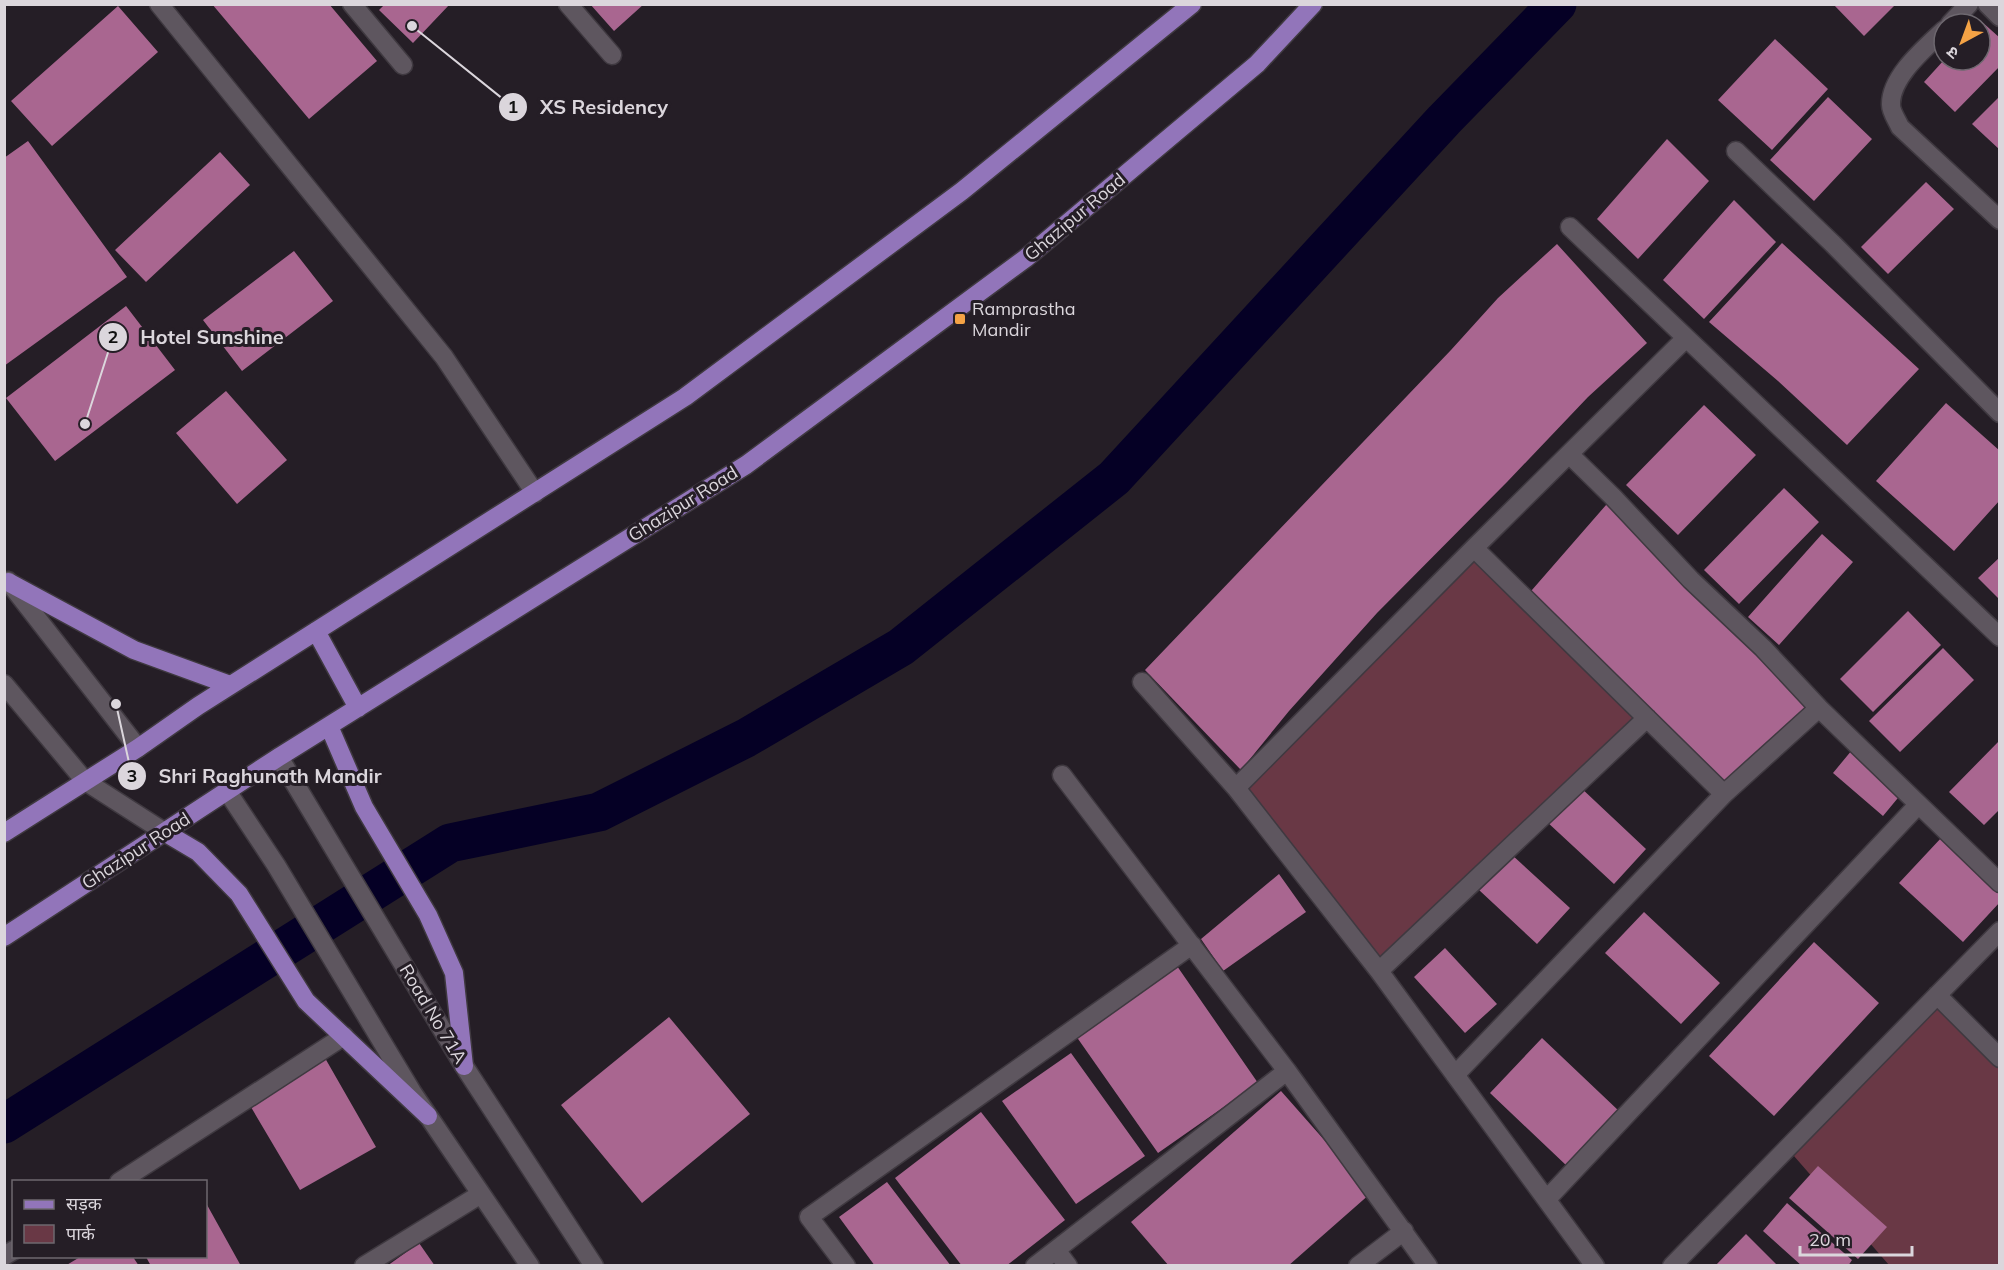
<svg xmlns="http://www.w3.org/2000/svg" width="2004" height="1270" font-family="Mulish,'Noto Sans Devanagari',sans-serif">
  <style>
    .green { fill: #693845 }
    .lines { fill: none; stroke-linecap: round; stroke-linejoin: round }
    .canal { stroke: #050025; stroke-width: 39 }
    .building { fill: #a96690 }
    .minor-casing { stroke: #3f3940; stroke-width: 21 }
    .major-casing { stroke: #3f3940; stroke-width: 21 }
    .minor { stroke: #5e565f; stroke-width: 18 }
    .major { stroke: #9275ba; stroke-width: 18 }
    .poi-dot { fill: #f5a345; stroke: #251e26; stroke-width: 2 }
    .labels { text-anchor: middle; stroke-width: 6; stroke-linejoin: round; paint-order: stroke }
    .street-label { font-size: 18px; fill: #dbd6dc; stroke: #251e26 }
    .poi-label { font-size: 18px; fill: #dbd6dc; stroke: #251e26; text-anchor: start }
    .leader { fill: none; stroke: #dbd6dc; stroke-width: 2 }
    .callout-dot { fill: #dbd6dc; stroke: #251e26; stroke-width: 2 }
    .mark-label { font-size: 18px; text-anchor: middle; font-weight: bold; fill: #111 }
    .callout-label { font-size: 20px; text-anchor: middle; font-weight: bold; fill: #dbd6dc; stroke: #251e26; stroke-width: 6; stroke-linejoin: round; paint-order: stroke }
  </style>
  <rect width="100%" height="100%" fill="#251e26"/>
  <!-- green -->
  <path class="green" d="M 1474,548 L 1647,718 L 1379,971 L 1236,788 Z
    M 1937,995 L 1999,1058 L 1999,1265 L 1889,1265 L 1787,1148 Z"/>
  <g class="lines">
    <!-- canal -->
    <path class="canal" d="M 4,1124 L 450,843 L 599,812 L 746,738 L 901,647 L 1114,478 L 1444,120 L 1557,4"/>
  </g>
  <!-- building -->
  <path class="building" d="M 212,4 L 329,4 L 377,61 L 309,119 Z
    M 385,4 L 450,4 L 413,43 L 379,10 Z
    M 590,4 L 644,4 L 614,31 Z
    M 1833,4 L 1892,4 L 1894,6 L 1864,36 Z
    M 118,6 L 158,52 L 52,146 L 11,101 Z
    M 1981,21 L 2000,38 L 2000,66 L 1955,112 L 1924,82 L 1944,60 L 1980,60 L 1980,24 L 1978,24 Z
    M 1775,39 L 1828,89 L 1772,150 L 1718,100 Z
    M 2000,96 L 2000,150 L 1972,124 Z
    M 1828,97 L 1872,139 L 1814,201 L 1770,160 Z
    M 1667,139 L 1709,181 L 1638,259 L 1597,219 Z
    M 28,141 L 127,277 L 4,366 L 4,158 Z
    M 220,152 L 250,185 L 146,282 L 115,250 Z
    M 1926,182 L 1954,209 L 1888,274 L 1861,247 Z
    M 1734,200 L 1776,242 L 1704,319 L 1663,280 Z
    M 1782,243 L 1919,369 L 1847,445 L 1778,381 L 1709,322 Z
    M 1557,244 L 1647,343 L 1588,397 L 1507,482 L 1377,613 L 1289,711 L 1241,770 L 1145,670 L 1451,350 L 1498,298 Z
    M 294,251 L 333,301 L 242,371 L 203,320 Z
    M 126,306 L 175,370 L 55,461 L 6,398 Z
    M 226,391 L 287,460 L 237,504 L 176,433 Z
    M 1946,403 L 2000,451 L 2000,500 L 1954,551 L 1876,481 Z
    M 1704,405 L 1756,455 L 1678,535 L 1626,485 Z
    M 1784,488 L 1819,522 L 1739,604 L 1704,570 Z
    M 1613,497 L 1819,708 L 1724,794 L 1525,598 Z
    M 1822,534 L 1853,562 L 1779,645 L 1748,617 Z
    M 2000,557 L 2000,600 L 1978,578 Z
    M 1908,611 L 1941,645 L 1873,712 L 1840,679 Z
    M 1943,648 L 1974,680 L 1900,752 L 1869,721 Z
    M 2000,740 L 2000,809 L 1984,825 L 1949,792 Z
    M 1852,750 L 1902,793 L 1883,816 L 1833,773 Z
    M 1579,786 L 1646,849 L 1614,884 L 1546,821 Z
    M 1942,837 L 2000,890 L 2000,902 L 1963,942 L 1899,883 Z
    M 1511,854 L 1570,908 L 1537,944 L 1479,890 Z
    M 1279,874 L 1306,912 L 1223,971 L 1201,939 Z
    M 1644,912 L 1720,983 L 1681,1024 L 1605,953 Z
    M 1814,942 L 1879,1003 L 1774,1116 L 1709,1056 Z
    M 1445,948 L 1497,1004 L 1465,1033 L 1414,977 Z
    M 1177,966 L 1258,1083 L 1158,1153 L 1076,1036 Z
    M 669,1017 L 750,1114 L 642,1203 L 561,1105 Z
    M 1542,1038 L 1620,1112 L 1568,1167 L 1490,1093 Z
    M 1071,1053 L 1145,1156 L 1076,1204 L 1002,1101 Z
    M 325,1058 L 376,1147 L 300,1190 L 248,1102 Z
    M 1281,1091 L 1371,1193 L 1288,1266 L 1169,1266 L 1131,1222 Z
    M 981,1112 L 1065,1220 L 1006,1266 L 962,1266 L 895,1178 Z
    M 1818,1166 L 1887,1227 L 1858,1259 L 1789,1198 Z
    M 887,1182 L 951,1266 L 875,1266 L 839,1217 Z
    M 206,1203 L 241,1266 L 151,1266 L 146,1257 L 206,1257 Z
    M 1787,1203 L 1852,1260 L 1848,1266 L 1802,1266 L 1763,1231 Z
    M 1746,1234 L 1778,1266 L 1715,1266 Z
    M 419,1243 L 435,1266 L 387,1266 Z
    M 80,1257 L 133,1257 L 139,1266 L 65,1266 Z"/>
  <g class="lines">
    <defs>
      <path id="minor" d="M 159,4 L 444,357 L 535,493
        M 352,4 L 403,65
        M 568,4 L 612,55
        M 1987,4 L 2000,17
        M 1950,24 L 1969,4
        M 1944,30 C 1925,48 1890,77 1891,105 C 1891,112 1897,120 1900,127 L 2000,220
        M 1736,151 L 1833,244 L 2000,413
        M 1570,227 L 2000,637
        M 1569,454 L 1613,497 L 1691,580 L 1763,648 L 1819,708 L 2000,883
        M 1474,548 L 1724,794
        M 8,581 L 138,748
        M 1142,682 L 1236,788 L 1379,971 L 1595,1266
        M 4,684 L 85,781 L 166,833
        M 279,757 L 464,1066 L 594,1266
        M 1062,775 L 1287,1071 L 1428,1266
        M 1236,788 L 1474,548 L 1686,338
        M 227,791 L 276,865 L 412,1092 L 530,1266
        M 1379,971 L 1647,718
        M 1937,995 L 2000,1058
        M 1455,1075 L 1724,794 L 1819,708
        M 119,1182 L 344,1036
        M 1547,1199 L 1918,805
        M 1056,1250 L 1068,1266
        M 4,1256 L 14,1250
        M 364,1266 L 481,1194
        M 846,1266 L 809,1217 L 1192,945
        M 1035,1266 L 1287,1071
        M 1358,1266 L 1404,1231
        M 1672,1266 L 2000,931"/>
      <path id="major" d="M 8,582 L 134,650 L 230,685
        M 316,631 L 358,708
        M 329,726 L 364,807 L 428,915 L 454,973 L 464,1066
        M 4,833 L 138,748 L 198,706 L 685,397 L 962,191 L 1192,4
        M 166,833 L 198,852 L 239,894 L 306,1001 L 428,1116
        M 4,937 L 279,757 L 746,465 L 1026,258 L 1257,64 L 1313,4"/>
    </defs>
    <!-- minor casing -->
    <use href="#minor" class="minor-casing"/>
    <!-- major casing -->
    <use href="#major" class="major-casing"/>
    <!-- minor -->
    <use href="#minor" class="minor"/>
    <!-- major -->
    <use href="#major" class="major"/>
  </g>
  <!-- markers -->
  <rect class="poi-dot" x="954" y="313" width="12" height="12" rx="3"/>
  <g class="labels">
    <!-- street labels -->
    <g class="street-label">
      <text transform="translate(1075 217) rotate(-40)" y="6">Ghazipur Road</text>
      <text transform="translate(683 504) rotate(-32)" y="6">Ghazipur Road</text>
      <text transform="translate(136 851) rotate(-33)" y="6">Ghazipur Road</text>
      <text transform="translate(433 1014) rotate(59)" y="6">Road No 71A</text>
    </g>
    <!-- poi labels -->
    <g class="poi-label">
      <text x="972" y="315">Ramprastha<tspan x="972" dy="21">Mandir</tspan></text>
    </g>
  </g>
  <!-- callouts -->
  <path class="leader" d="M412 26L513 107M85 424L113 337M116 704L132 776"/>
  <g class="callout-dot">
    <circle cx="412" cy="26" r="6"/>
    <circle cx="85" cy="424" r="6"/>
    <circle cx="116" cy="704" r="6"/>
    <circle cx="513" cy="107" r="15"/>
    <circle cx="113" cy="337" r="15"/>
    <circle cx="132" cy="776" r="15"/>
  </g>
  <g class="mark-label">
    <text x="513" y="113">1</text>
    <text x="113" y="343">2</text>
    <text x="132" y="782">3</text>
  </g>
  <g class="callout-label">
    <text x="604" y="114">XS Residency</text>
    <text x="212" y="344">Hotel Sunshine</text>
    <text x="270" y="783">Shri Raghunath Mandir</text>
  </g>
  <!-- border -->
  <rect width="2004" height="1270" fill="none" stroke="#dbd6dc" stroke-width="12"/>
  <!-- legend -->
  <rect x="12" y="1180" width="195" height="78" fill="#251e26" stroke="#6e686f" stroke-width="1.5"/>
  <rect x="24" y="1200" width="30" height="9" fill="#9275ba" stroke="#6e686f" stroke-width="1.5"/>
  <text x="66" y="1210" font-size="18" fill="#dbd6dc">सड़क</text>
  <rect x="24" y="1225" width="30" height="18" fill="#693845" stroke="#6e686f" stroke-width="1.5"/>
  <text x="66" y="1240" font-size="18" fill="#dbd6dc">पार्क</text>
  <!-- north arrow -->
  <g transform="translate(1962 42) rotate(221)"><circle r="28" fill="#251e26" stroke="#6e686f" stroke-width="1.5"/>
  <path d="M0-4.5L10 22L0 15L-10 22Z" fill="#f5a345"/>
  <text y="-9" font-size="16" font-weight="bold" text-anchor="middle" fill="#dbd6dc">उ</text>
  </g>
  <!-- scale -->
  <path d="M1800 1246v9h112v-9" fill="none" stroke="#dbd6dc" stroke-width="3"/>
  <text x="1809" y="1246" font-size="18" fill="#dbd6dc" stroke="#251e26" stroke-width="4.5" paint-order="stroke">20 m</text>
</svg>
